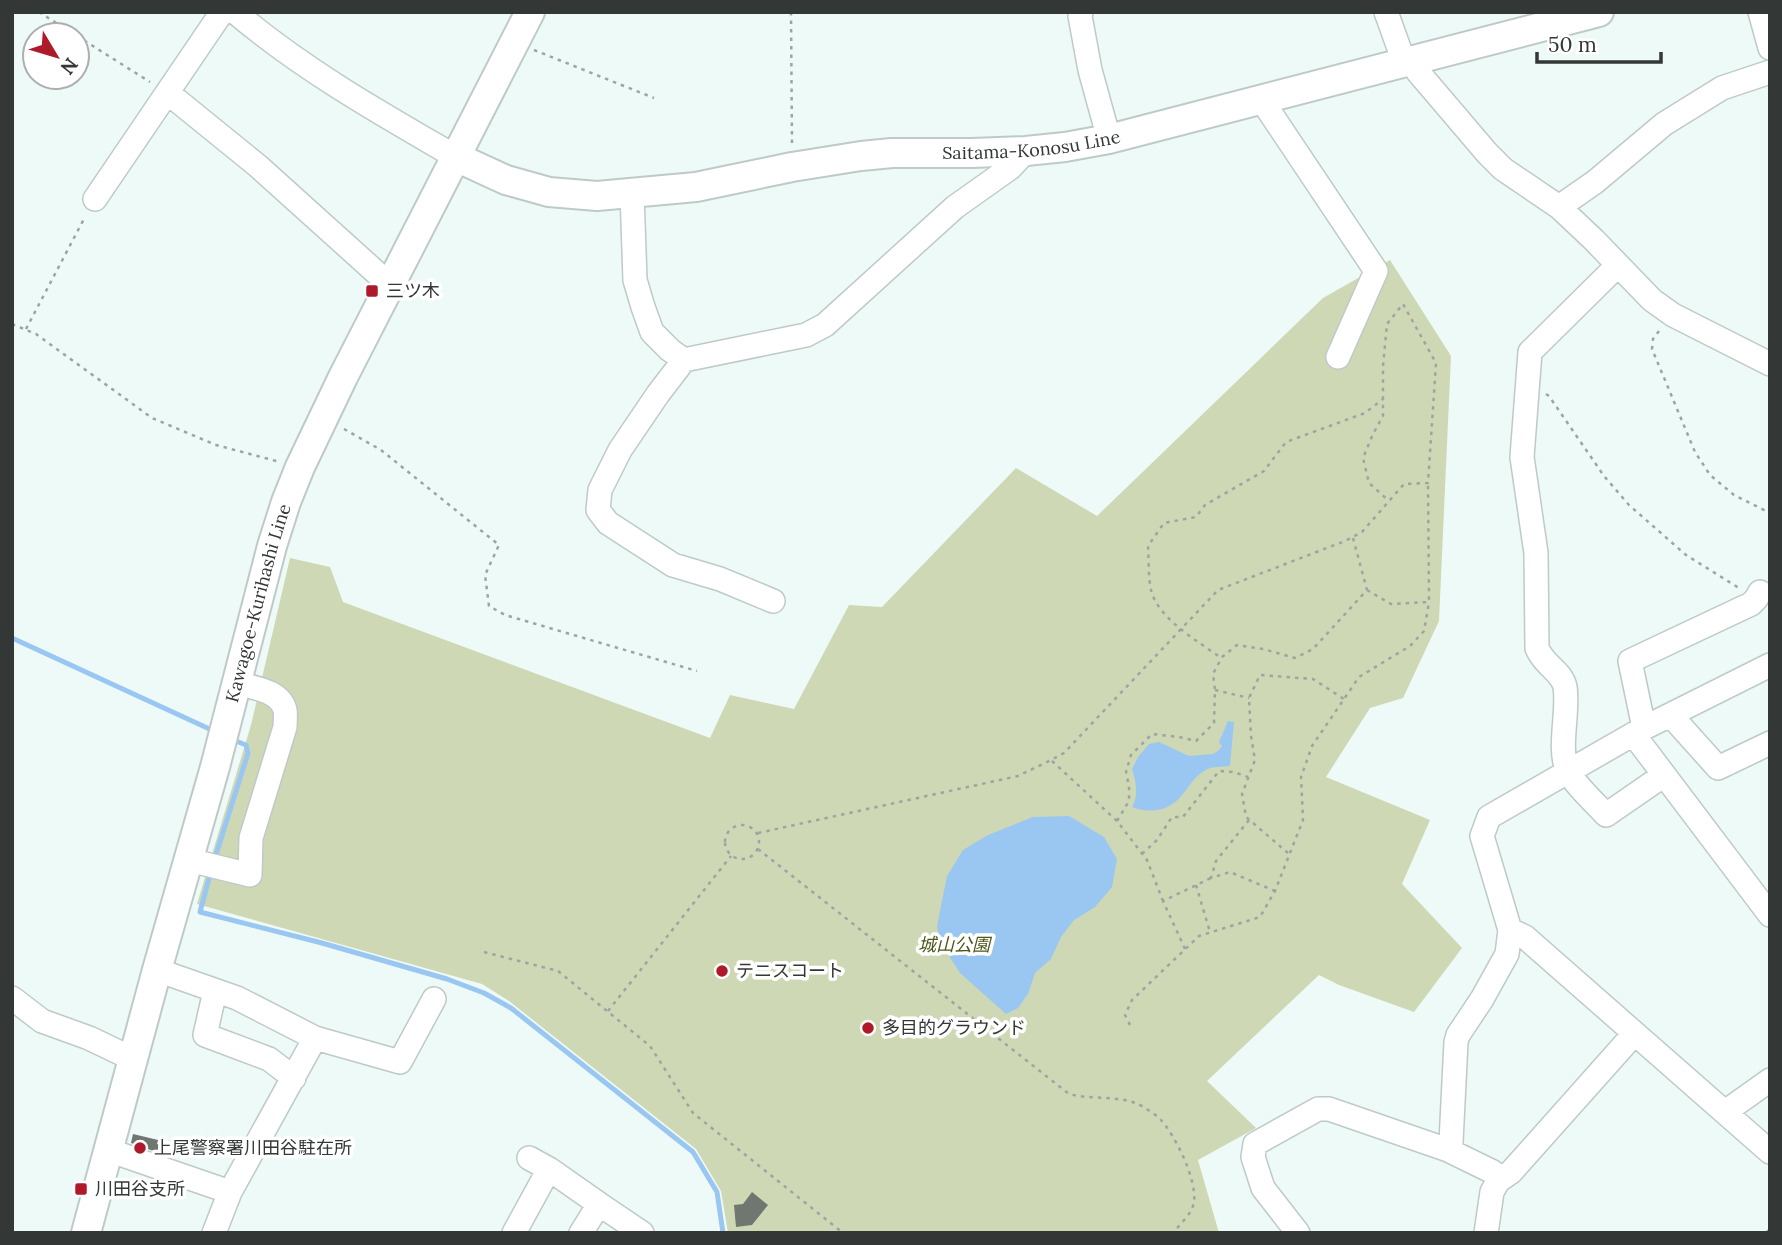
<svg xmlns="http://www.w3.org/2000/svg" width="1782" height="1245" font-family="Lora,'Noto Sans JP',serif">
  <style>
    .green { fill: #cfd8b5 }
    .water { fill: #99c7f2 }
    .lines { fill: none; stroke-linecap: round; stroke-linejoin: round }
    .stream { stroke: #99c7f2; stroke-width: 5 }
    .building { fill: #6f7770 }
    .minor-casing { stroke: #becac8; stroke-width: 26 }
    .major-casing { stroke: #becac8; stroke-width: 32 }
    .path { stroke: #9da5a3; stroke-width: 2.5; stroke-dasharray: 3.5 5; stroke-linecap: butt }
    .minor { stroke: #fff; stroke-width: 23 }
    .major { stroke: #fff; stroke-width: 28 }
    .poi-dot { fill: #ae1a2a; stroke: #fff; stroke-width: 2.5 }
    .labels { text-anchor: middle; stroke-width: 7; stroke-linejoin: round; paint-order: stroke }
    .street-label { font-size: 18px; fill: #333736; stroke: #fff }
    .poi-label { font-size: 18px; fill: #333736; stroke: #fff; text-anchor: start }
    .park-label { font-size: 18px; font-style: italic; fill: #4d581a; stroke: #fff }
  </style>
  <rect width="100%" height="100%" fill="#eefaf7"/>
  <!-- green -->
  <path class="green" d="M 1390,260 L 1451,356 L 1439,621 L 1403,698 L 1370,708 L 1326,777 L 1430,820 L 1402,884 L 1462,948 L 1414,1012 L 1339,985 L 1319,975 L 1207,1081 L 1256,1128 L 1198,1160 L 1219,1233 L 728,1233 L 721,1191 L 696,1149 L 509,1001 L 482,984 L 197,904 L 251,725 L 290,558 L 330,567 L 343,602 L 710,738 L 730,695 L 794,709 L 849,605 L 882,607 L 1016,468 L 1097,516 L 1323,298 Z"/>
  <!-- water -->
  <path class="water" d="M 1228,721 L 1234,722 L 1230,766 C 1222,767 1210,766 1204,771 C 1194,777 1189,787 1182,795 C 1170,811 1150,814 1132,807 C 1139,795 1136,782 1132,769 L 1138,757 L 1149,744 L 1159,742 L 1189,756 L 1213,754 L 1218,751 L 1222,746 L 1219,742 Z
    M 1069,816 L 1104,837 L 1117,859 L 1112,887 L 1095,907 L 1074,920 L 1061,937 L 1051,959 L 1035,973 L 1028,994 L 1018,1008 L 1006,1014 L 960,973 L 940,942 L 937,926 L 947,876 L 963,850 L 988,835 L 1033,817 Z"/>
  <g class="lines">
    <!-- stream -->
    <path class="stream" d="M 12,638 L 216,732
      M 214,861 L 248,753 L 246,745 L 231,739
      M 211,871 L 200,912 L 322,943 L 447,979 L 484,993 L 511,1008 L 693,1152 L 717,1192 L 723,1233"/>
  </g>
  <!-- building -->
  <path class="building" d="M 133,1134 L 158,1140 L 157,1144 L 165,1146 L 162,1154 L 131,1143 Z
    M 752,1192 L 768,1205 L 752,1225 L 736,1227 L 734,1205 L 743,1204 Z"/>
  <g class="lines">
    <defs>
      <path id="minor" d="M 235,12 C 302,69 380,113 456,157
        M 1081,12 L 1080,16 L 1090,70 L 1109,139
        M 1386,12 L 1404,62
        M 1760,12 L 1770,48
        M 1412,60 L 1418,72 L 1487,153 L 1503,169 L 1559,207 L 1594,240 L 1652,300 L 1673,315 L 1770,364
        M 168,93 L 258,166 L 390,285
        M 1261,99 L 1376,271 L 1338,357
        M 632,193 L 635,280 L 643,307 L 652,332 L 670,350 L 684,360 L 806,335 L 825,325 L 955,207 L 1010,168 L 1026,151
        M 95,199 L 222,12
        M 1559,207 L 1595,182 L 1664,124 L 1722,88 L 1770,72
        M 1618,265 L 1530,352 L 1522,457 L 1536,553 L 1537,648 C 1544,666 1562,671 1565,687 C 1569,711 1558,747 1567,769 C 1573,783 1595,803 1606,815 L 1664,775
        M 684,360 L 658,394 L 620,450 L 600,490 L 598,510 L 608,523 L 673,565 L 720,579 L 773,601
        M 1674,713 L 1675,720 L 1718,768 L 1770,743
        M 1644,728 L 1630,661 L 1751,604 L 1756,599 L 1760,592
        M 1634,735 L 1770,915
        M 189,860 L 250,875 L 251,838 L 285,727 C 285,722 286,714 285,710 C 280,690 253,688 236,683
        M 1510,930 L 1525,937 L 1770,1152
        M 157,970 L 237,998 L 315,1038 L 400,1062 L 434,999
        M 215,991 L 205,1035 L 269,1059 L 294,1078
        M 12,998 L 42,1021 L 89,1038 L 133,1059
        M 1725,1112 L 1770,1080
        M 108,1150 L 230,1192
        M 1448,1150 L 1451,1142 L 1456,1042 L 1458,1035 L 1482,999 L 1507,954 L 1510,930 L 1482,836 L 1489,817 L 1644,728 L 1770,665
        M 529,1158 L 549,1169 L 599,1204 L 581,1233
        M 599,1204 L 642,1233
        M 214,1233 L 230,1192 L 315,1038
        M 514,1233 L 549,1169
        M 1298,1233 L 1263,1188 L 1253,1157 L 1255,1144 L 1318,1109 L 1329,1109 L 1448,1150 L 1493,1172 L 1498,1181
        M 1486,1233 L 1492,1192 L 1498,1181 L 1511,1172 L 1634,1034"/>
      <g id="major">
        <path id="s1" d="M 456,157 L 506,180 L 549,192 L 597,196 L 696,187 L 792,167 L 861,156 L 892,153 L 972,153 L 1026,151 L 1065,147 L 1109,139 L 1599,12"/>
        <path id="s2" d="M 86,1233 L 157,970 L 215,767 L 272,546 L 286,502 L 300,467 L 343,377 L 530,12"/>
      </g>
    </defs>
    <!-- minor casing -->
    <use href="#minor" class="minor-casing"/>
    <!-- major casing -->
    <use href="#major" class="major-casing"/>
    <!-- path -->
    <path class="path" d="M 39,12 L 75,35
      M 791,12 L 792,145
      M 77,36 L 150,82
      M 534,50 L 654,98
      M 12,324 L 36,334 L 152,418 L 216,445 L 280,462
      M 26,329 L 85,217
      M 1659,331 L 1653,339 L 1652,349 L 1695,452 L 1710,475 L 1734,495 L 1770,513
      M 1546,394 L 1549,396 L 1604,476 L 1629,505 L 1686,555 L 1739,588
      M 344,429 L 381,450 L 499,545 L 485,575 L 489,606 L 505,615 L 697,671
      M 1353,538 L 1367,590 L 1313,649 L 1295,658 L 1263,649 L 1237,645 L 1221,658 C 1198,641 1158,619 1151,590 C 1148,576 1149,560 1148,546 L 1164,523 L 1196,517 L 1205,505 L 1264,471 L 1286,442 L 1365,413 L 1383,399
      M 1367,590 L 1391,604 L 1429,602 L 1428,483
      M 1215,690 L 1249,698
      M 1052,761 L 1117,821 L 1147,860 L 1163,901
      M 1249,820 L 1216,861 L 1211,878 L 1230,872 L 1275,891
      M 1117,821 L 1129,801 L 1129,786 L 1126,772 L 1131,755 L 1152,734 L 1179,737 L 1196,741 L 1214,723 L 1215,690 L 1213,674 L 1221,659
      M725 842a17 17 0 1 1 34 0a17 17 0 1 1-34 0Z
      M 758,833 L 1018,776 L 1051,760 L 1064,753 L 1218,590 L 1345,541 L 1362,532 L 1404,484 L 1428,483 L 1436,363 L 1403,304 L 1387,324 L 1383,366 L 1383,416 L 1373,434 L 1363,458 L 1369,483 L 1389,501
      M 758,849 L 1069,1094 C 1091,1100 1116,1095 1138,1104 C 1144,1107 1155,1114 1160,1119 C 1175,1135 1197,1179 1194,1202 C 1192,1214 1180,1224 1173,1233
      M 1288,853 L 1246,817 L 1242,794 L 1255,760 L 1251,736 L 1249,698 L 1260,675 L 1313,679 L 1344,699
      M 1142,854 L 1157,840 L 1172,817 L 1183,817 L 1219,771 L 1234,772 L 1248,777
      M 1196,885 L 1210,932
      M 1185,949 L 1163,901 L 1211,878
      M 484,952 L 558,971 L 650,1046 L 693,1113 L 843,1233
      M 608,1011 L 731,856
      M 1130,1025 L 1125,1015 L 1132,1000 L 1199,936 L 1260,917 L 1275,891 L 1303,820 L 1301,777 L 1312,746 L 1359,677 L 1410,646 L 1424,631 L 1429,602
      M 1766,1233 L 1770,1228"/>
    <!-- minor -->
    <use href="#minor" class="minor"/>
    <!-- major -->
    <use href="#major" class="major"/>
  </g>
  <!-- markers -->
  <g class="poi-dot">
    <rect x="365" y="284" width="14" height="14" rx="3.5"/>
    <circle cx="722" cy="971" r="7"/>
    <circle cx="868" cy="1028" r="7"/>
    <circle cx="140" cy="1148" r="7"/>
    <rect x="74" y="1182" width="14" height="14" rx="3.5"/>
  </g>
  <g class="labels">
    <!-- street labels -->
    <g class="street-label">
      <text dy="6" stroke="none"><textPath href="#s1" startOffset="586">Saitama-Konosu Line</textPath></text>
      <text dy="6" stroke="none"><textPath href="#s2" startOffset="653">Kawagoe-Kurihashi Line</textPath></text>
    </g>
    <!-- poi labels -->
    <g class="poi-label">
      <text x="386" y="297">三ツ木</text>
      <text x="736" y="977">テニスコート</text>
      <text x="882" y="1034">多目的グラウンド</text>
      <text x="154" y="1154">上尾警察署川田谷駐在所</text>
      <text x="95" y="1195">川田谷支所</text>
    </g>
    <!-- park labels -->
    <g class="park-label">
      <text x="954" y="951">城山公園</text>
    </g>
  </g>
  <!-- border -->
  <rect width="1782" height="1245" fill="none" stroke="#333736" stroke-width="28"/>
  <!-- north arrow -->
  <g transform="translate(56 56) rotate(128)"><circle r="33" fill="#ffffff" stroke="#adafaf" stroke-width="2"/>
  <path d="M0-5L12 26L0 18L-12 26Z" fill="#ae1a2a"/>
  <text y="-10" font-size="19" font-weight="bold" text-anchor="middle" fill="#333736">N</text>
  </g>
  <!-- scale -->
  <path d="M1537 52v10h124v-10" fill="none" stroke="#333736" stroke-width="3.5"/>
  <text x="1548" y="52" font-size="21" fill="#333736" stroke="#ffffff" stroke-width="5" paint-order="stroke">50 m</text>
</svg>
